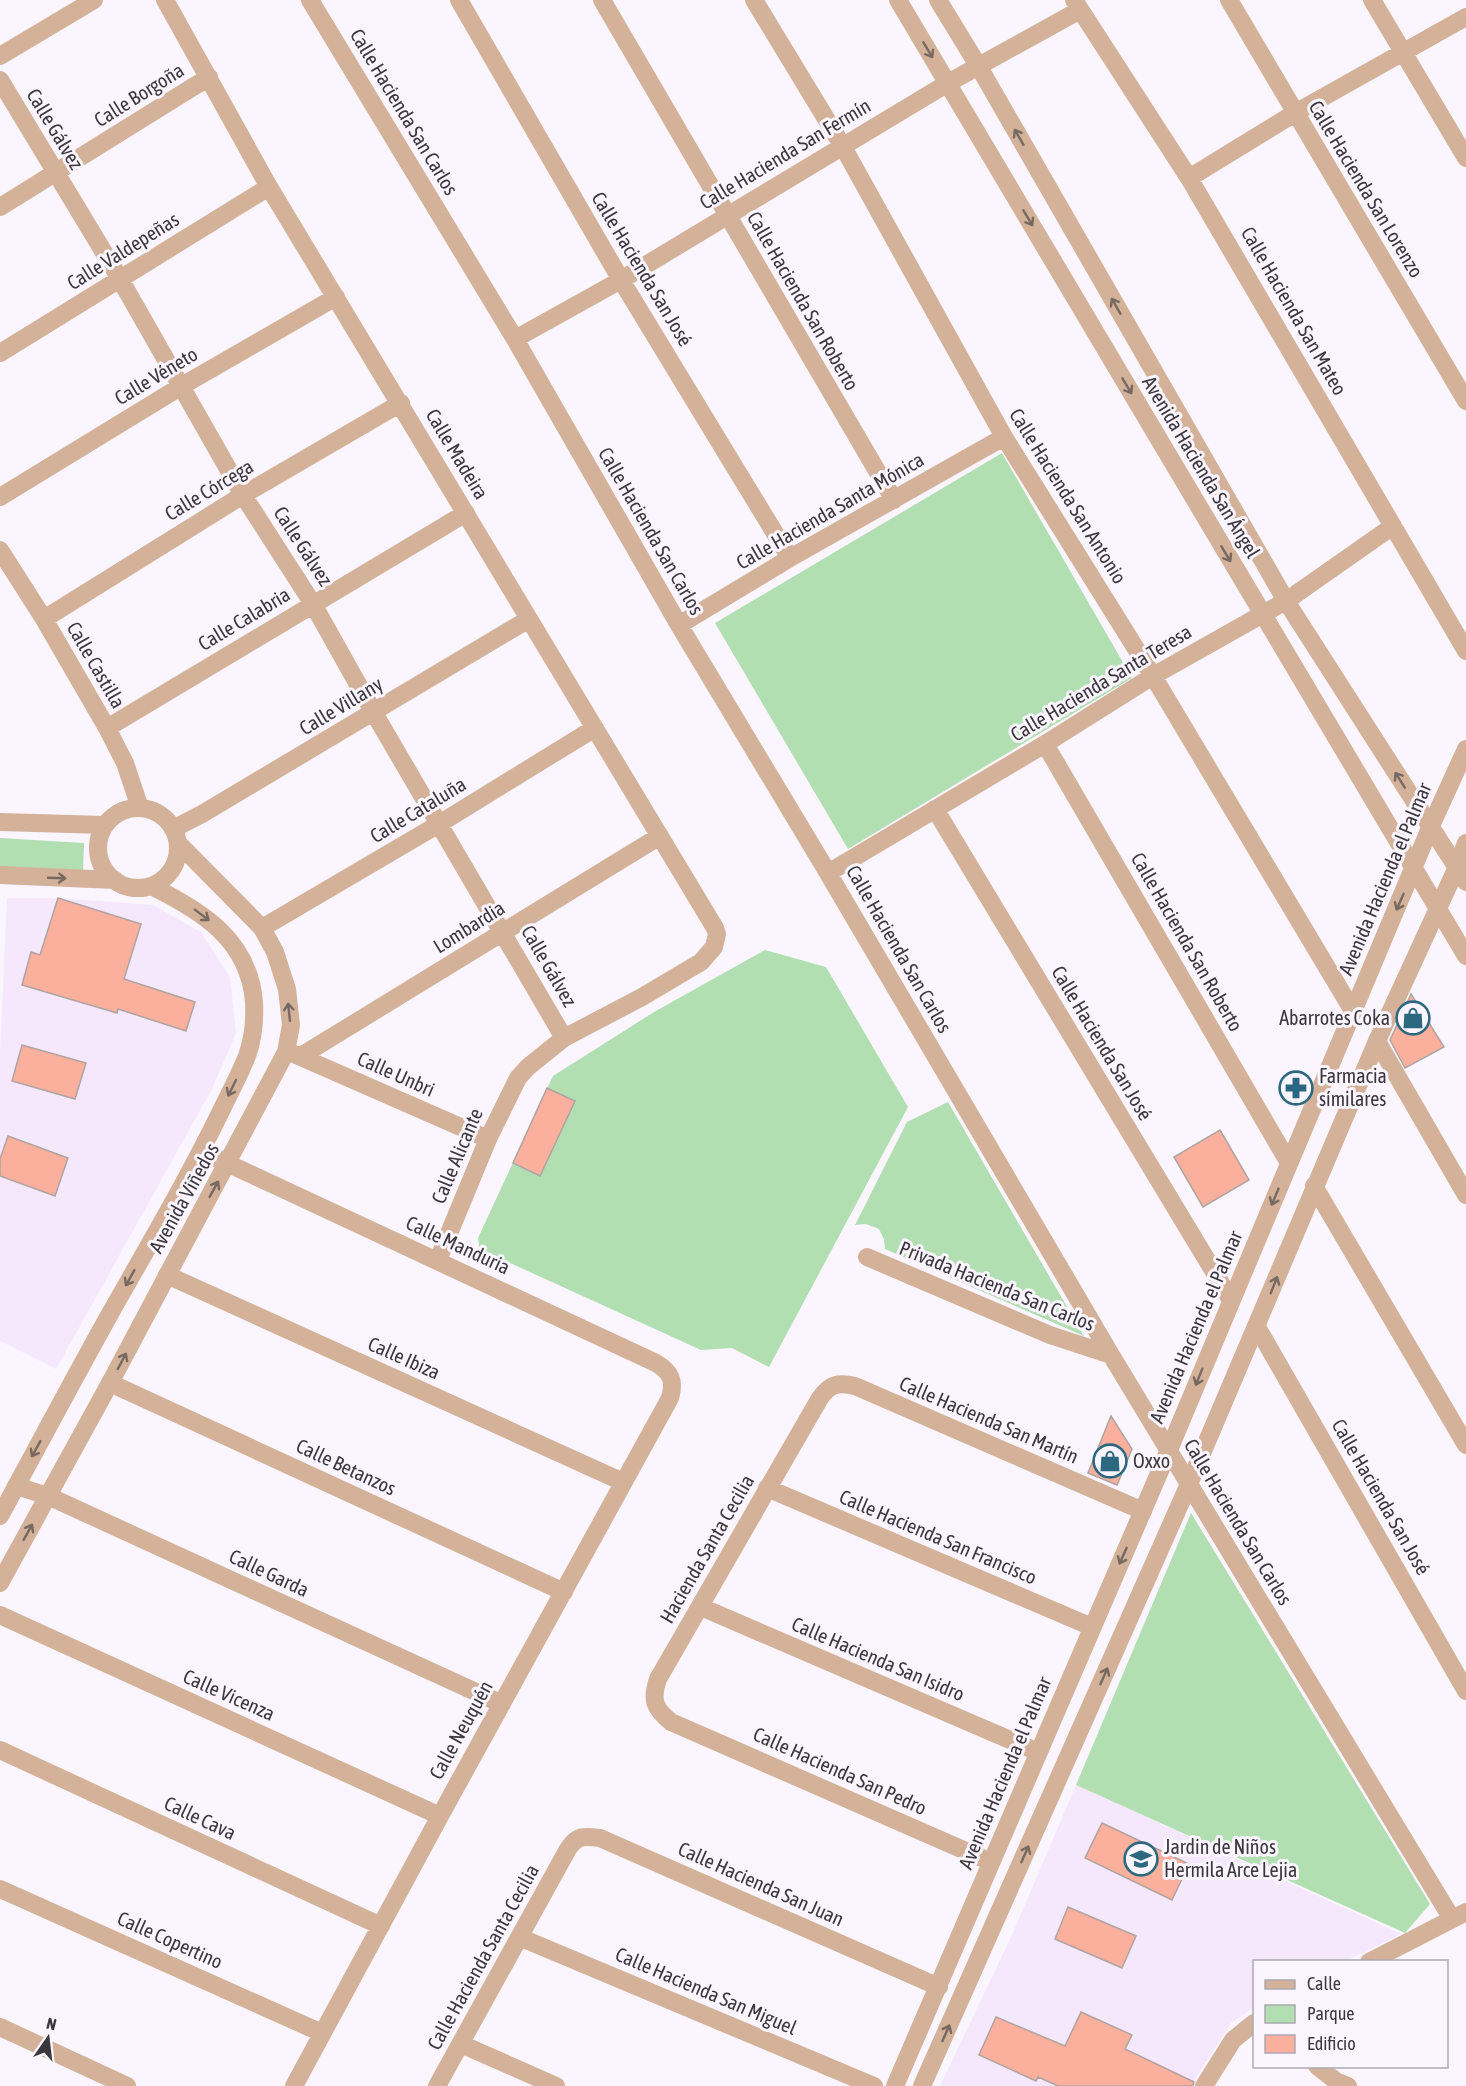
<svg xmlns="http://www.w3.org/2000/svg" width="1466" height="2086" font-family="'Asap Condensed',sans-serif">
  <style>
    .education { fill: #f5e8fc }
    .green { fill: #b1dfb1 }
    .building { fill: #fab09d; stroke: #afa4a1; stroke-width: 1.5 }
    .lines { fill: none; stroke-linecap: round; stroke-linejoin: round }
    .minor { stroke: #d3b299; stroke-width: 18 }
    .tertiary { stroke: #d3b299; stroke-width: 18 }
    .oneway { stroke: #776961 }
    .labels { text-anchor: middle; stroke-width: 6; stroke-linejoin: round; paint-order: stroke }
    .street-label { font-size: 20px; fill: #3a383c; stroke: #faf5ff }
    .poi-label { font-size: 20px; fill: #3a383c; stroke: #faf5ff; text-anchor: start }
  </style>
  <rect width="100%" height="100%" fill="#faf5ff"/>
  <!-- education -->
  <path class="education" d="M 7,898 L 58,898 L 153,905 L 201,932 L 230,977 L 236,1033 L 212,1089 L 56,1369 L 0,1341 L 0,1051 Z
    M 1076,1785 L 1401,1934 L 1346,1961 L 1254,1962 L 1254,2008 L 1231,2023 L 1191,2086 L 940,2086 L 1012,1935 Z"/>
  <!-- green -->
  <path class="green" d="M 1002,453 L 1132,678 L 848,849 L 715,623 Z
    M 0,838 L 84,843 L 83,871 L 0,867 Z
    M 765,950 L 826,967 L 908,1107 L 769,1367 L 732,1348 L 701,1350 L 486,1252 L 479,1246 L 478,1238 L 553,1076 L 654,1012 Z
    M 948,1102 L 1084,1336 L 885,1249 L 884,1239 L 879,1229 L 866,1224 L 855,1225 L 907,1122 Z
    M 1191,1513 L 1430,1904 L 1405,1933 L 1076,1785 Z"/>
  <!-- building -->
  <path class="building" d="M 58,898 L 141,924 L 124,979 L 195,1002 L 186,1031 L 118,1009 L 117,1013 L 22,985 L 31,952 L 40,955 Z
    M 1411,994 L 1444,1047 L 1405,1068 L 1390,1040 Z
    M 22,1045 L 86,1063 L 75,1099 L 12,1081 Z
    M 547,1088 L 575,1101 L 540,1176 L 513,1163 Z
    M 1220,1130 L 1249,1180 L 1203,1207 L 1174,1157 Z
    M 8,1136 L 68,1158 L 55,1196 L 0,1176 L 0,1159 Z
    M 1111,1416 L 1132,1449 L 1117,1485 L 1088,1473 Z
    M 1102,1823 L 1189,1864 L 1172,1900 L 1085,1858 Z
    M 1068,1907 L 1136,1936 L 1122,1968 L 1055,1939 Z
    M 1081,2012 L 1132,2035 L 1125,2049 L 1194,2082 L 1193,2086 L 1058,2086 L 1038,2077 L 1036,2081 L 979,2055 L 996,2017 L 1065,2046 Z"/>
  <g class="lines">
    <!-- minor -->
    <path class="minor" d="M 165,0 L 269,187 L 715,928 L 717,934 L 714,947 L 701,962 L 642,997 L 564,1038 L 528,1067 L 518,1078 L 488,1139 L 438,1260
      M 310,0 L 515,339 L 679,625 L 828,873 L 1111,1355 L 1452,1919
      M 459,0 L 621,280 L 790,558
      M 602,0 L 894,500
      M 754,0 L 842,145 L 1004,437 L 1153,676 L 1353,1011
      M 1074,0 L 1189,178 L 1466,651
      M 1229,0 L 1466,401
      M 1372,0 L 1466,158
      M 0,56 L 94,0
      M 0,80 L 120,279 L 243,495 L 313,604 L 374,713 L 564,1038
      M 1189,178 L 1295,113 L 1466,17
      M 0,207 L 209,77
      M 515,339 L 621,280 L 948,83 L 1080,10
      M 0,353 L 269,187
      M 0,497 L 180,387 L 336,297
      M 0,550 L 44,619 L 107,728 L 125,763 L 140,808
      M 44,619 L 243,495 L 401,403
      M 679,625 L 790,558 L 1004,437
      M 107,728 L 466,513
      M 1045,744 L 1289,1163
      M 935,809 L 1231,1300
      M 1430,828 L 1466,749
      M 173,829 L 202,814 L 529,619
      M 1457,867 L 1466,843
      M 828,873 L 1045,744 L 1153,676 L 1286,601 L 1393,526
      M 262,928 L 439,824 L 595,728
      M 1377,1041 L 1466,1195
      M 294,1054 L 488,1139
      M 301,1056 L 660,836
      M 201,1151 L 656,1363 C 671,1372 675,1381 670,1398 L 440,1816 L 294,2086
      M 1314,1186 L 1466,1445
      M 867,1257 L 1050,1335 L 1111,1355
      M 167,1275 L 623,1482
      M 1257,1327 L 1466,1691
      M 110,1383 L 564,1592
      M 16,1486 L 48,1496 L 502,1704
      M 767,1488 L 1092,1627
      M 701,1607 L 1038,1752
      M 0,1615 L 440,1816
      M 0,1750 L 381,1926
      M 991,1862 L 671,1722 C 654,1708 651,1700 658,1679 L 820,1398 C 830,1384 838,1382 855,1386 L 1143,1511
      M 0,1889 L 322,2033
      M 519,1937 L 874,2086
      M 1369,1962 L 1466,1912
      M 0,2027 L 127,2086
      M 461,2044 L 556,2086
      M 1317,2066 L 1336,2081 L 1348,2086
      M 437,2086 L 568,1849 C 577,1835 584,1836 600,1838 L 939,1987
      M 1204,2086 L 1233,2040 L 1254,2023"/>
    <!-- tertiary -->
    <path class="tertiary" d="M 898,0 L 1466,956
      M 938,0 L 979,67 L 1286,601 L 1466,882
      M98 848a40 40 0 1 1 80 0a40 40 0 1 1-80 0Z
      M 0,822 L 105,825
      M 0,875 L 115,880
      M 0,1516 C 37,1448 73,1380 111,1312 C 149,1245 188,1179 222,1109 C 230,1092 240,1074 247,1056 C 253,1039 255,1020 254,1002 C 249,940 202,911 151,886
      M 0,1583 L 110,1383 L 286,1052 L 291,1025 L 287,989 L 275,952 L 262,928 L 178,843
      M 895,2086 L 1169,1450 L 1430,828
      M 922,2086 L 1189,1484 L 1377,1041 L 1457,867"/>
  </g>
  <!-- one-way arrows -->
  <defs><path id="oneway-shaft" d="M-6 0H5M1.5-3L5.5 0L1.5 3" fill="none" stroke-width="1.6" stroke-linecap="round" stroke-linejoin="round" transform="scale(1.5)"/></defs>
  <g class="oneway">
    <use href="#oneway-shaft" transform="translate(928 50) rotate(59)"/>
    <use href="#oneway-shaft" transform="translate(1019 137) rotate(-120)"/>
    <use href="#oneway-shaft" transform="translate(1028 218) rotate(59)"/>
    <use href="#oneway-shaft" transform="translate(1116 306) rotate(-120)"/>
    <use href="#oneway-shaft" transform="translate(1127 386) rotate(59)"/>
    <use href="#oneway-shaft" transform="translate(1226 554) rotate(59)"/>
    <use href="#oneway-shaft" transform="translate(1400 780) rotate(-123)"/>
    <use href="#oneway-shaft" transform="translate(57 878) rotate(2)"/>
    <use href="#oneway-shaft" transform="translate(1400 902) rotate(114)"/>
    <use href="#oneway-shaft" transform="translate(202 915) rotate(37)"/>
    <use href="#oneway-shaft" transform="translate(289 1012) rotate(-96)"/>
    <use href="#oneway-shaft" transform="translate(232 1088) rotate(116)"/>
    <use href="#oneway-shaft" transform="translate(214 1189) rotate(-61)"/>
    <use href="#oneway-shaft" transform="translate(1275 1197) rotate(113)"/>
    <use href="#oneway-shaft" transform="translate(130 1278) rotate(119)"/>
    <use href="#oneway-shaft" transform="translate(1274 1285) rotate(-68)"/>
    <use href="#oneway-shaft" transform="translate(122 1361) rotate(-62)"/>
    <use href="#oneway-shaft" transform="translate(1199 1377) rotate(112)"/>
    <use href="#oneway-shaft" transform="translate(36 1449) rotate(119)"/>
    <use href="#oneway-shaft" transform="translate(28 1532) rotate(-61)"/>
    <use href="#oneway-shaft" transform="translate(1123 1556) rotate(114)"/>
    <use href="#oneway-shaft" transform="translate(1104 1676) rotate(-66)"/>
    <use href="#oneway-shaft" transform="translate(1025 1854) rotate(-66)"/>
    <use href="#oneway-shaft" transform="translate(946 2033) rotate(-66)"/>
  </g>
  <!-- icons -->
  <defs>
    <symbol id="shop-ring" viewBox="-11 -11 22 22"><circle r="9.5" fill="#faf5ff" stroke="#2c6980" stroke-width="1.5"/><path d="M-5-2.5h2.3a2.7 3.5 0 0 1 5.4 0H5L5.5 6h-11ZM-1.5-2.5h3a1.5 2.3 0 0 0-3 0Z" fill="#2c6980"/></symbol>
    <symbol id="pharmacy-ring" viewBox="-11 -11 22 22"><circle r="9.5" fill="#faf5ff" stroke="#2c6980" stroke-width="1.5"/><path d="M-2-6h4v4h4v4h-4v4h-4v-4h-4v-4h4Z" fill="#2c6980"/></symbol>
    <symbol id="school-ring" viewBox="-11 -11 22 22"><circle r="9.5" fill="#faf5ff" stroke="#2c6980" stroke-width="1.5"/><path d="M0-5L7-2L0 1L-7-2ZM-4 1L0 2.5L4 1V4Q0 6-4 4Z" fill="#2c6980"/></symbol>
  </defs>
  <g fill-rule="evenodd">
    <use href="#shop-ring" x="1394" y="999" width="38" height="38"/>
    <use href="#pharmacy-ring" x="1277" y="1069" width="38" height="38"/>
    <use href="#shop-ring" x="1091" y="1442" width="38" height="38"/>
    <use href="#school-ring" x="1122" y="1840" width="38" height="38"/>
  </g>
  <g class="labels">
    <!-- street labels -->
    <g class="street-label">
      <text transform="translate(139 95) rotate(-32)" y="7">Calle Borgoña</text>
      <text transform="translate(404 112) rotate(59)" y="7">Calle Hacienda San Carlos</text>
      <text transform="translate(55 129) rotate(59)" y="7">Calle Gálvez</text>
      <text transform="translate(785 154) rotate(-31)" y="7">Calle Hacienda San Fermín</text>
      <text transform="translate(1366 189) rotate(59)" y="7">Calle Hacienda San Lorenzo</text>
      <text transform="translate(123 251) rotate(-32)" y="7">Calle Valdepeñas</text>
      <text transform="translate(642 269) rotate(59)" y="7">Calle Hacienda San José</text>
      <text transform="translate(803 301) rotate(60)" y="7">Calle Hacienda San Roberto</text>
      <text transform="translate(1294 311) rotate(60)" y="7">Calle Hacienda San Mateo</text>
      <text transform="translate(156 376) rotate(-31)" y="7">Calle Véneto</text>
      <text transform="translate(457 454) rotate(59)" y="7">Calle Madeira</text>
      <text transform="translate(1201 467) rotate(59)" y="7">Avenida Hacienda San Ángel</text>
      <text transform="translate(209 490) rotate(-31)" y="7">Calle Córcega</text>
      <text transform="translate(1068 496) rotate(58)" y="7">Calle Hacienda San Antonio</text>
      <text transform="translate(830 511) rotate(-30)" y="7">Calle Hacienda Santa Mónica</text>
      <text transform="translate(651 531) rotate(60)" y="7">Calle Hacienda San Carlos</text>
      <text transform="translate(303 546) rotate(57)" y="7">Calle Gálvez</text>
      <text transform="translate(244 619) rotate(-31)" y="7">Calle Calabria</text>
      <text transform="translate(96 665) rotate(60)" y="7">Calle Castilla</text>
      <text transform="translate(1101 683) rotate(-31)" y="7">Calle Hacienda Santa Teresa</text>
      <text transform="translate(341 706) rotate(-31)" y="7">Calle Villany</text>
      <text transform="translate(418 810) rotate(-31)" y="7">Calle Cataluña</text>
      <text transform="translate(1385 879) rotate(-67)" y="7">Avenida Hacienda el Palmar</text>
      <text transform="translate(469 927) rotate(-32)" y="7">Lombardia</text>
      <text transform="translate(1187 942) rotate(60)" y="7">Calle Hacienda San Roberto</text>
      <text transform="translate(899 949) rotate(60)" y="7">Calle Hacienda San Carlos</text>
      <text transform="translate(549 966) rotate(60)" y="7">Calle Gálvez</text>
      <text transform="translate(1102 1043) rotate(59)" y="7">Calle Hacienda San José</text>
      <text transform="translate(396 1074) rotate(24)" y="7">Calle Unbri</text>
      <text transform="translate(457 1156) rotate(-67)" y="7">Calle Alicante</text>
      <text transform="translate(184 1198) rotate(-61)" y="7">Avenida Viñedos</text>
      <text transform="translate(458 1245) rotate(25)" y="7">Calle Manduria</text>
      <text transform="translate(997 1286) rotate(22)" y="7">Privada Hacienda San Carlos</text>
      <text transform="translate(1196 1327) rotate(-67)" y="7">Avenida Hacienda el Palmar</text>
      <text transform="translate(404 1358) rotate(24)" y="7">Calle Ibiza</text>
      <text transform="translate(989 1420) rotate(23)" y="7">Calle Hacienda San Martín</text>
      <text transform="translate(346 1467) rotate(25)" y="7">Calle Betanzos</text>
      <text transform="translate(1381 1497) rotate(60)" y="7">Calle Hacienda San José</text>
      <text transform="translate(1238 1522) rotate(59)" y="7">Calle Hacienda San Carlos</text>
      <text transform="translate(938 1537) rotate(23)" y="7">Calle Hacienda San Francisco</text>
      <text transform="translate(707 1549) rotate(-60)" y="7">Hacienda Santa Cecilia</text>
      <text transform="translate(269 1573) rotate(25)" y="7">Calle Garda</text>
      <text transform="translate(878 1659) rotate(23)" y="7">Calle Hacienda San Isidro</text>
      <text transform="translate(229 1695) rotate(24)" y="7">Calle Vicenza</text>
      <text transform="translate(461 1730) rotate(-61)" y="7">Calle Neuquén</text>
      <text transform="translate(840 1771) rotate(24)" y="7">Calle Hacienda San Pedro</text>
      <text transform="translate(1005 1773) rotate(-67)" y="7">Avenida Hacienda el Palmar</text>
      <text transform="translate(200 1818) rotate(25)" y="7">Calle Cava</text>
      <text transform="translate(761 1884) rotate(24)" y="7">Calle Hacienda San Juan</text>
      <text transform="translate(170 1940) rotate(24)" y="7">Calle Copertino</text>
      <text transform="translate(483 1957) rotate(-61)" y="7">Calle Hacienda Santa Cecilia</text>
      <text transform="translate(706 1991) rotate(23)" y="7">Calle Hacienda San Miguel</text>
    </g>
    <!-- poi labels -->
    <g class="poi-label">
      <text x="1390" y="1025" text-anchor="end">Abarrotes Coka</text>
      <text x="1319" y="1083">Farmacia<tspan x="1319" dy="23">símilares</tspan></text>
      <text x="1133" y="1468">Oxxo</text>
      <text x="1164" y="1854">Jardin de Niños<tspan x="1164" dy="23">Hermila Arce Lejia</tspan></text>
    </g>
  </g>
  <!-- legend -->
  <rect x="1253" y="1960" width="195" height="108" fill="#faf5ff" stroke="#ada9b1" stroke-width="1.5"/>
  <rect x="1265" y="1980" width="30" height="9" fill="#d3b299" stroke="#ada9b1" stroke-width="1.5"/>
  <text x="1307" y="1990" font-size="18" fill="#3a383c">Calle</text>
  <rect x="1265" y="2005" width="30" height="18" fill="#b1dfb1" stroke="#ada9b1" stroke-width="1.5"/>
  <text x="1307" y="2020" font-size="18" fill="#3a383c">Parque</text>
  <rect x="1265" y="2035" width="30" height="18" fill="#fab09d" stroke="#ada9b1" stroke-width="1.5"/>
  <text x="1307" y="2050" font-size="18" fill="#3a383c">Edificio</text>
  <!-- north arrow -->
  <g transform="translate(48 2038) rotate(14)" stroke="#faf5ff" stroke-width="4.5" paint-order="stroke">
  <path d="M0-4.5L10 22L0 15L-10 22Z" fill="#3a383c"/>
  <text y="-9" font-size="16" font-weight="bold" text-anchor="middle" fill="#3a383c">N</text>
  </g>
</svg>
